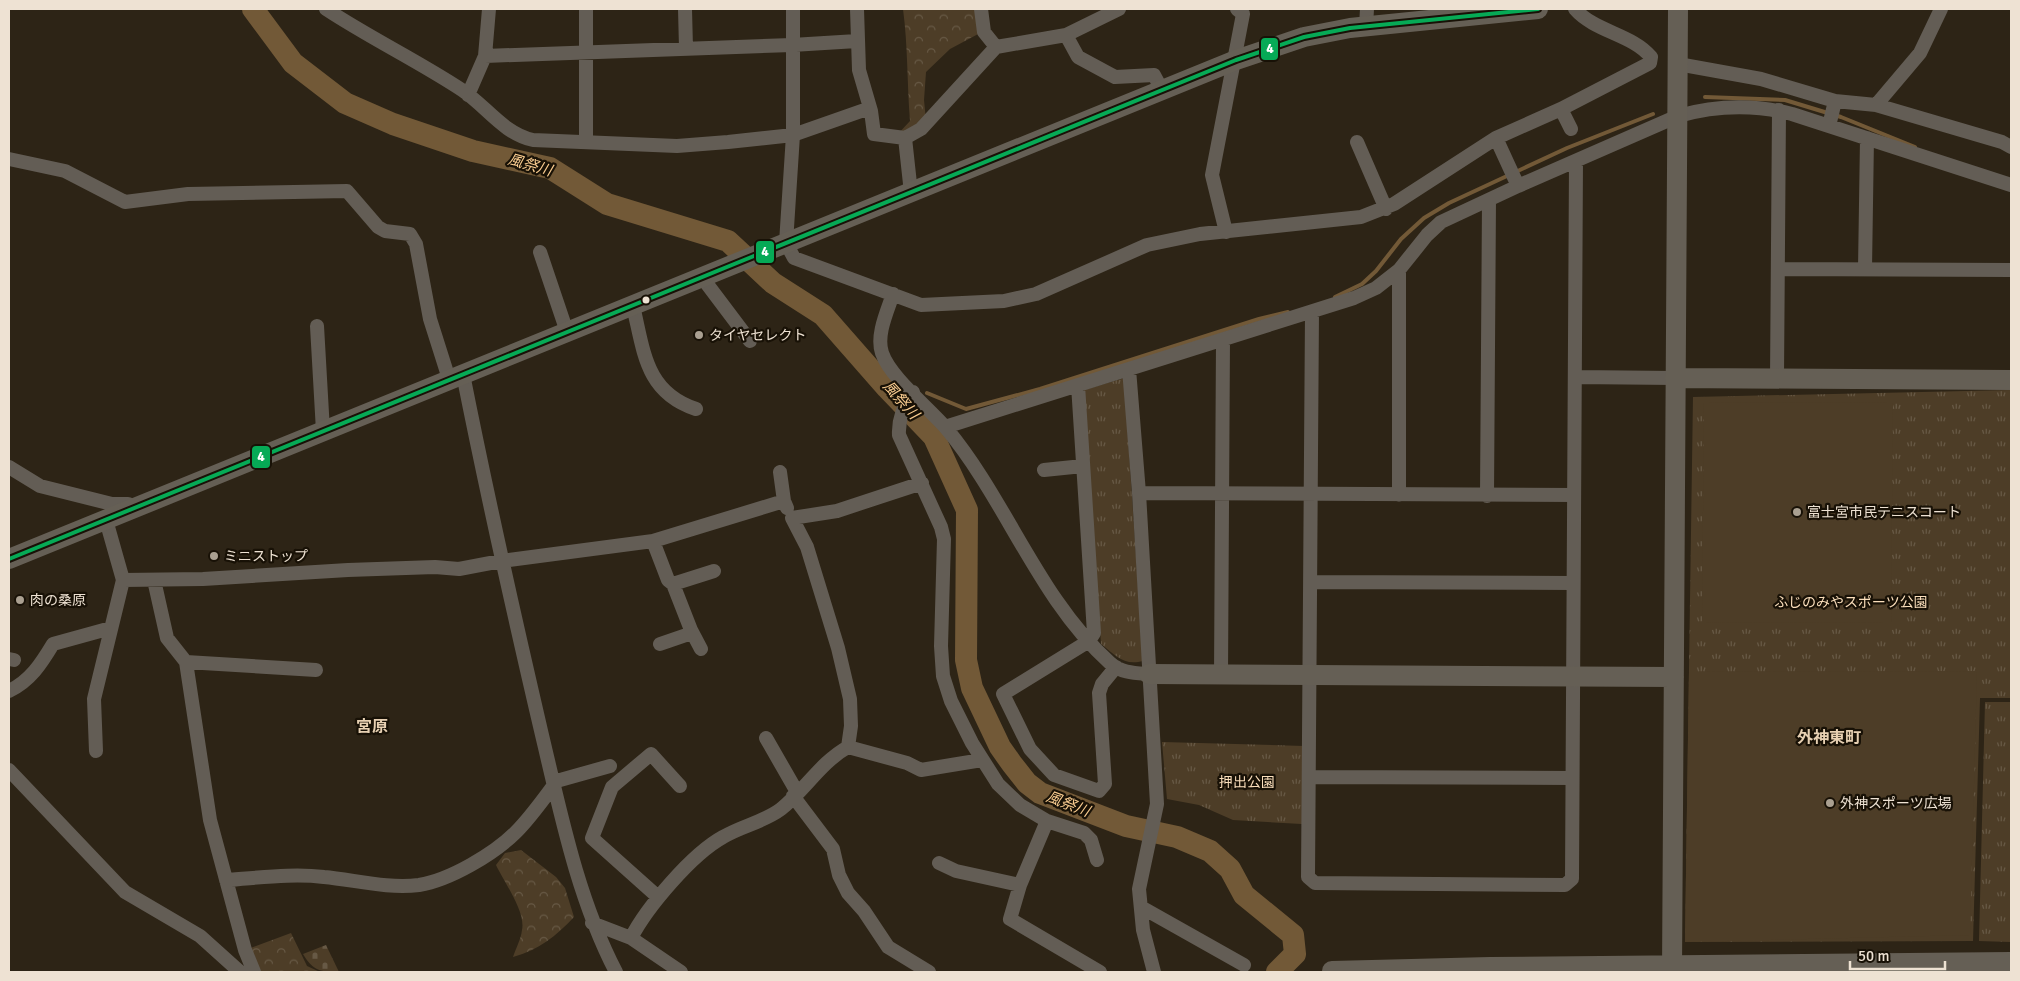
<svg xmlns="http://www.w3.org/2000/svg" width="2020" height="981" font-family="Signika,'Noto Sans JP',sans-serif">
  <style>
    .grass { fill: url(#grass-tufts) }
    .forest { fill: url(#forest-crowns) }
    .cemetery { fill: url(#cemetery-stones) }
    .pitch { fill: #4d3d27 }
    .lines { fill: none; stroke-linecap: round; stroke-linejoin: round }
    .stream { stroke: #725937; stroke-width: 4 }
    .river { stroke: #725937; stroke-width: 22 }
    .street { stroke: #635d55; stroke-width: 14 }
    .secondary { stroke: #655f55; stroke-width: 20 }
    .bus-1-casing { stroke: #181106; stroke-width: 8 }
    .bus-1 { stroke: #06aa56; stroke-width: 4 }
    .bus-dot { fill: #eee2d3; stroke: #181106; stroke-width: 2 }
    .poi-dot { fill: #aaa091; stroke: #181106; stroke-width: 2 }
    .labels { text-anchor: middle; stroke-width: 4.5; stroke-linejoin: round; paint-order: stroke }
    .poi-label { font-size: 14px; fill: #eee2d3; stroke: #181106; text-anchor: start }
    .park-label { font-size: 14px; fill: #fbdfbc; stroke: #181106 }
    .water-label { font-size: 15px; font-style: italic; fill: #f9cc90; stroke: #181106 }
    .quarter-label { font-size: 16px; font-weight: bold; fill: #e7d0b2; stroke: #181106 }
    .line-badge { stroke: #181106; stroke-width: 2 }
    .badge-label { font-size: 14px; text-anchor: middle; font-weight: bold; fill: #fff }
  </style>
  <defs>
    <pattern id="grass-tufts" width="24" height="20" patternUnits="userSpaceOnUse" patternTransform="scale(1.25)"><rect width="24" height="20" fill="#4d3d27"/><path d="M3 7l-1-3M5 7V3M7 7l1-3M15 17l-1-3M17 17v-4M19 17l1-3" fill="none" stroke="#675945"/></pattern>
    <pattern id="forest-crowns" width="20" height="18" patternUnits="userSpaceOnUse" patternTransform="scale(1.25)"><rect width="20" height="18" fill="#4d3d27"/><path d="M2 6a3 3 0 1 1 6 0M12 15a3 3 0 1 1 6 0" fill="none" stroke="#675945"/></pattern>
    <pattern id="cemetery-stones" width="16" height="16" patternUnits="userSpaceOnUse" patternTransform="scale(1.25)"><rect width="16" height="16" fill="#4d3d27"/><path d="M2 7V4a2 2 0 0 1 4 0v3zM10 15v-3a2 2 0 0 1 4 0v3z" fill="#675945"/></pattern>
  </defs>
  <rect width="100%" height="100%" fill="#2d2416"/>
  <!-- grass -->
  <path class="grass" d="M 1124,378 L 1143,661 C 1124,666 1116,656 1101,644 L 1084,390 Z
    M 2011,390 L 2011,698 L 1980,698 L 1973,941 L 1685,942 L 1693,397 Z
    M 1985,702 L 2011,702 L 2011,942 L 1979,941 Z
    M 1162,742 L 1304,746 L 1302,824 L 1233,820 L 1199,805 L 1167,799 Z"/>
  <!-- forest -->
  <path class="forest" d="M 903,9 L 979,9 L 980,33 L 950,49 L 926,72 L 924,100 L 926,121 L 898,134 L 910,121 C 907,83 908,46 903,9 Z
    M 521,850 L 556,877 L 565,888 L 574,917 C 556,936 539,950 513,957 C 516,948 521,939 522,930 C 526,912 504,882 496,865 L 505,853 Z
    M 291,933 L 307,966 L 320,972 L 255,972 L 245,950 Z"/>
  <!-- cemetery -->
  <path class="cemetery" d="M 326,945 L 339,972 C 321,972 313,971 303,954 Z"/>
  <!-- pitch -->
  <path class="pitch" d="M 1704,402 L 1893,403 L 1891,623 L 1702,622 Z
    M 1977,671 L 1970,935 L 1685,942 L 1689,672 Z"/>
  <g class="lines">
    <!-- stream -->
    <path class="stream" d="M 1705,97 L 1785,100 L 1841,117 L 1915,147
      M 1335,297 L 1362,284 L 1376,271 L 1401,239 L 1424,218 L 1449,203 L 1567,148 L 1653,114
      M 887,388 L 903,390
      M 927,393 L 966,409 L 1040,389 L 1259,319 L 1288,312"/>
    <!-- river -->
    <path class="river" d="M 253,9 L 293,63 L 345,103 L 393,124 L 473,151 L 550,168 L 607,204 L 728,241 L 773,283 L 823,315 L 887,388 L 934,437 L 967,510 L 966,660 L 972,688 L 1000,747 L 1012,764 L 1027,783 L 1040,793 L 1126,826 L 1177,837 L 1210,851 L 1230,869 L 1244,895 L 1293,935 L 1295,954 L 1277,972"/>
    <!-- street -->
    <path class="street" d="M 326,9 C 370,38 418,61 462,90 C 486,106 504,134 533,140 L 677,146 L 728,142 L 793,135 L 870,108
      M 586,9 L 586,142
      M 685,9 L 686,48
      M 793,9 L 793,135 L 786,243 L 794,258 L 921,305 L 1004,301 L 1036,294 L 1147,245 L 1200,234 L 1361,217 L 1394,204 L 1496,138 L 1561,109 L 1650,63 L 1651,57 C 1632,34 1595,32 1575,9
      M 857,9 L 859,70 L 871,111 L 874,134 L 905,138
      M 981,9 L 984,32 L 996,47
      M 1119,9 L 1066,35 L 1078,57 L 1115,77 L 1154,75 L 1162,90
      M 1366,26 L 1367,9
      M 485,56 L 792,45 L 857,41
      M 1678,64 L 1761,79 L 1835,101 L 1876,105 L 2002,142 L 2011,147
      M 468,95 L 485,56 L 489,9
      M 1876,105 L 1920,53 L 1941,9
      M 1561,109 L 1571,129
      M 1829,126 L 1835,101
      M 1496,138 L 1518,186
      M 1357,142 L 1386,209
      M 9,159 L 65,171 L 125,202 L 188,194 L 347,191 L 378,227 L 385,231 L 410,234 L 416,244 L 430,319 L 449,379
      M 911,193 L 905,138 L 921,129 L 996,47 L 1066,35
      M 1226,232 L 1212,175 L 1243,14 L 1237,9
      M 540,252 L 567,332
      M 1778,269 L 2011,270
      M 1865,269 L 1867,138
      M 1399,270 L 1399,495
      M 701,276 L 750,341
      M 893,294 C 887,312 876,335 882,353 C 890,377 928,407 946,428 C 1007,501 1038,598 1110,663 C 1121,673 1135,673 1149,674
      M 633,306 C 644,351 645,392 696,409
      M 1312,312 L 1308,877 L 1315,883 L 1565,885 L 1572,879 L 1576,161
      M 317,326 L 323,431
      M 1129,369 L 1139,493 L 1157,804 L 1139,889 L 1143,930 L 1154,972
      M 463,374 C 487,495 514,615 542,735 C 561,815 578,899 616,972
      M 1575,377 L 1675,378
      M 1777,378 L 1779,110
      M 1078,385 L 1094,633 L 1089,641 L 1003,694 L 1030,749 L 1054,775 L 1099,791 L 1105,784 L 1099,693 L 1102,684 L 1116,667
      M 913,392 C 904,405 898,418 899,435 L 941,527 L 944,539 L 941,646 L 943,676 L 951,701 L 972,743 L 998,784 L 1020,805 L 1047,821 L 1084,833 L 1091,840 L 1097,860
      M 945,427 L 1354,298 L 1376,288 L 1399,270 L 1427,235 L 1441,222 L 1518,186 L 1678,116 C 1717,105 1753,104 1792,114 L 2011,185
      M 9,467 L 40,486 L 112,504 L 128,504 L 135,507
      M 1044,470 L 1083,466
      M 780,472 L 784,501 L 787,508
      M 1139,493 L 1574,495
      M 1487,496 L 1489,200
      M 653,541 L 784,501
      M 123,580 L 203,579 L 348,570 L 435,567 L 459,569 L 501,561 L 653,541 L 668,580 L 673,584 L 714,571
      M 154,580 L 167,638 L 186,662 L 210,820 L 245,950 L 254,972
      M 1311,582 L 1573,583
      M 673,584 L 691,630 L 701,649
      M 660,644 L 692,633
      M 9,659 L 14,660
      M 186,662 L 316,670
      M 1221,675 L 1223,340
      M 9,691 C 30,681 41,664 53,644 L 111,628
      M 766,738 L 797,792
      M 848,747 L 851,726 L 850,699 L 838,648 L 807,547 L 792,518 L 837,511 L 922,483
      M 96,751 L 94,699 L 123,580 L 106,520
      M 9,770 L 125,892 L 200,936 L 240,972
      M 1310,777 L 1572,778
      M 553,782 L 610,766
      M 793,796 L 833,849 L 839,875 L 848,893 L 864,911 L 888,947 L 929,972
      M 1047,821 L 1020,885 L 1010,919 L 1100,972
      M 939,863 L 956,871 L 1020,885
      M 226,880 C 258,878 292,873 324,877 C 355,880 388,889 419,885 C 450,880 494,854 516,832 C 530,818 542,801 554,785
      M 658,897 L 592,838 L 612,787 L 651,754 L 680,786
      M 1141,907 L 1244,965
      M 592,923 L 631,938 L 681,972
      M 631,938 C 647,907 692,854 723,837 C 741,826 764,822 781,809 C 805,790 821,762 848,747 L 907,763 L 921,770 L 982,760"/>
    <!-- secondary -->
    <path class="secondary" d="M 1675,378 L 2011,380
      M 9,559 L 1236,60 L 1304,37 L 1350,28 L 1538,9
      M 1149,674 L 1674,677
      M 1332,971 L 1490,967 L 2011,962
      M 1672,972 L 1678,9"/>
    <defs>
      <path id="bus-1" d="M 9,559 L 1236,60 L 1304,37 L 1350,28 L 1538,9"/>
    </defs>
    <!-- bus-1 casing -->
    <use href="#bus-1" class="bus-1-casing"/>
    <!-- bus-1 -->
    <use href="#bus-1" class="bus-1"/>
  </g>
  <!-- markers -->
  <circle class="bus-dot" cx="646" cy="300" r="4.5"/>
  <g class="poi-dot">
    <circle cx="699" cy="335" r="5"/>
    <circle cx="1797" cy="512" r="5"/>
    <circle cx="214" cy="556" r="5"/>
    <circle cx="20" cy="600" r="5"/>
    <circle cx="1830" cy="803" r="5"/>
  </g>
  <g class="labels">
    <!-- poi labels -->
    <g class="poi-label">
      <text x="709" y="340">タイヤセレクト</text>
      <text x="1807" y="517">富士宮市民テニスコート</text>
      <text x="224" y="561">ミニストップ</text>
      <text x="30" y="605">肉の桑原</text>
      <text x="1840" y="808">外神スポーツ広場</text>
    </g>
    <!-- park labels -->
    <g class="park-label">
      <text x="1851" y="607">ふじのみやスポーツ公園</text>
      <text x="1247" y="787">押出公園</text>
    </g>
    <!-- water labels -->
    <g class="water-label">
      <text transform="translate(530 165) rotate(16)" y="5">風祭川</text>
      <text transform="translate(901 400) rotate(48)" y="5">風祭川</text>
      <text transform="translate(1068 804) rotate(21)" y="5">風祭川</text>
    </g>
    <!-- quarter labels -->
    <g class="quarter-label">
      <text x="372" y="732">宮原</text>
      <text x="1829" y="743">外神東町</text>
    </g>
  </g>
  <g class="line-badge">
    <rect x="1260" y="37" width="19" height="24" rx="5" fill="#06aa56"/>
    <rect x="755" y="240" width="20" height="24" rx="5" fill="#06aa56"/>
    <rect x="251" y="445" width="20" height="24" rx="5" fill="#06aa56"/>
  </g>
  <g class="badge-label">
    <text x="1270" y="53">4</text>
    <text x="765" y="256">4</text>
    <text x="261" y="461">4</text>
  </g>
  <!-- border -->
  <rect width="2020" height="981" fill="none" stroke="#eee2d3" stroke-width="20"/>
  <!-- scale -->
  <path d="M1850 961v8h95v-8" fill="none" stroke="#eee2d3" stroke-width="2.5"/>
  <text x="1858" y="961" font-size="15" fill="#eee2d3" stroke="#181106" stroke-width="4" paint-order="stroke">50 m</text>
</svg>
